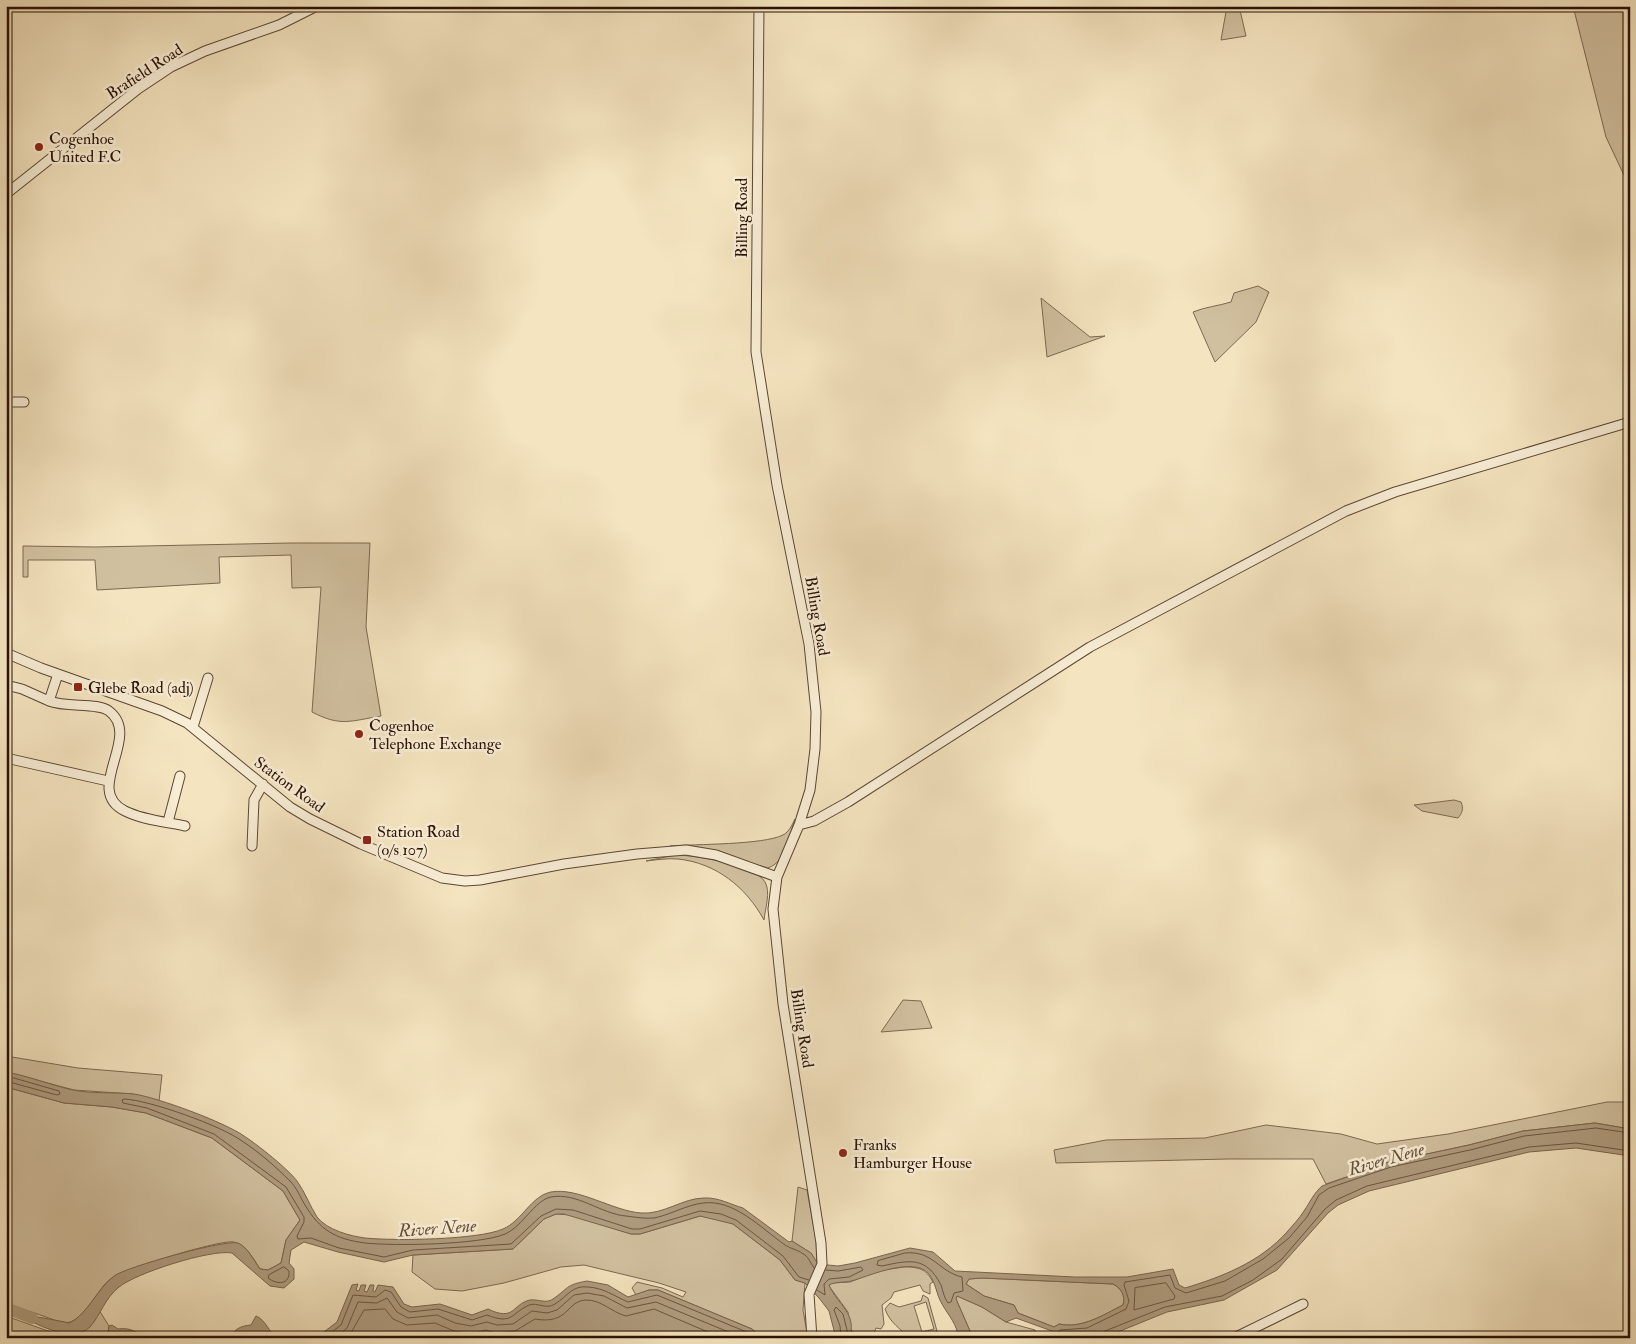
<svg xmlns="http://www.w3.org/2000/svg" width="1636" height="1344" font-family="'IM FELL Double Pica',serif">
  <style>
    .green { fill: #d1c09f; stroke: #7d6852; fill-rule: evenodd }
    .water { fill: #af9c7f; stroke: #79644e; fill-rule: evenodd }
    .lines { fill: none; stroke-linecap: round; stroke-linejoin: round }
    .shore { stroke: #6c5642; stroke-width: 1 }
    .river { stroke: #af9c7f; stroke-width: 12 }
    .minor-casing { stroke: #5c4633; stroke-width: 11 }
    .minor { stroke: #f8edd5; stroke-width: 9 }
    .poi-dot { fill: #8f2418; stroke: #f8edd5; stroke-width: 2 }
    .labels { text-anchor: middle; stroke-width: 5; stroke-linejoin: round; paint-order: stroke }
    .street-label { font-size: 16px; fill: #291104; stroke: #f8edd5 }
    .poi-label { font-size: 16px; fill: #291104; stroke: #f8edd5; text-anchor: start }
    .water-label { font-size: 18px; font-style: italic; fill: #65503b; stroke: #f8edd5 }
  </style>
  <rect width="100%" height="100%" fill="#f4e4bf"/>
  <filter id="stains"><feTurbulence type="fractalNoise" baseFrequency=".004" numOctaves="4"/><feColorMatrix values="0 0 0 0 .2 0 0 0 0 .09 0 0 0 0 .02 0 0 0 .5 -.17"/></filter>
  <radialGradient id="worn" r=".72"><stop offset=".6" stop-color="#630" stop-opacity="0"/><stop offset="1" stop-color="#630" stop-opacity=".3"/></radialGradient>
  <!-- green -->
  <path class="green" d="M 1227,6 L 1239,6 L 1246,36 L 1221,40 Z
    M 1573,6 L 1630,6 L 1630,188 L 1606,137 Z
    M 1258,286 L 1269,292 L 1256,322 L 1215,362 L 1193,312 C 1205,307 1218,306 1231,302 L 1234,293 Z
    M 1041,298 L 1090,337 L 1105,336 L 1047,357 Z
    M 291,543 L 370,543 L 366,627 L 381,716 C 350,721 341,727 312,712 L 321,587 L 292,588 L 291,555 L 219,557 L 220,583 L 97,590 L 95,560 L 28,560 L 28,577 L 23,577 L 23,546 L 95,547 Z
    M 1454,800 L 1461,802 C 1464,809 1462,813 1458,818 L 1422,811 L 1414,805 Z
    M 795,819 C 789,835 786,862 768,868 L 698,848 L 670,846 C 695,844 763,845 783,835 C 789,832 792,825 795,819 Z
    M 675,855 C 693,855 756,865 765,882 C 771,892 765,909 764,920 C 746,887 716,863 678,859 C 668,858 656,860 646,861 Z
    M 903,1000 L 921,1001 L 932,1028 L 881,1032 Z
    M 6,1056 L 78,1068 L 162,1075 L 159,1101 L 132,1094 L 74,1090 L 6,1072 Z
    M 6,1087 L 64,1103 L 112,1107 L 146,1113 L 212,1138 L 283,1191 L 300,1220 L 286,1240 L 281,1263 L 268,1270 L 260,1269 C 253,1258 247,1246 234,1242 C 221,1239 125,1269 112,1278 C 95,1289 87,1323 63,1323 L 6,1303 Z
    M 1607,1102 L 1630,1102 L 1630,1129 L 1595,1123 L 1523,1131 L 1469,1145 L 1390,1162 L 1326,1184 L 1313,1159 L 1228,1159 L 1056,1163 L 1054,1150 L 1106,1140 L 1205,1138 L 1266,1125 L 1341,1134 L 1377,1144 L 1448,1134 Z
    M 798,1187 L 807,1190 L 816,1240 L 817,1264 L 811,1253 L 792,1241 Z
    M 556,1214 L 572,1215 L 631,1234 L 640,1234 L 700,1216 L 719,1219 L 733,1224 L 780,1260 L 795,1280 L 805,1283 L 803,1310 L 808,1338 L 762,1338 L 752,1329 L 658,1290 L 649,1290 L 636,1295 L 632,1288 L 637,1282 L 662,1288 L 683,1297 L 686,1292 L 659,1283 L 584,1265 L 561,1267 L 504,1283 L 462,1291 L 435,1289 L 412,1272 L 413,1255 L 513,1249 L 544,1219 Z
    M 904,1267 C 919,1267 926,1269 933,1282 L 930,1284 L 930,1294 L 923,1291 L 920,1285 L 894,1292 L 891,1298 L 882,1305 L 884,1324 L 881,1329 L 876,1328 L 874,1333 L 879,1336 L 878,1338 L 867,1338 L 851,1331 L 848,1312 L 829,1286 L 832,1283 L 850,1282 L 877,1271 Z
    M 982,1278 L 1113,1284 C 1121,1288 1126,1296 1123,1305 C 1103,1315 1082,1329 1059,1324 L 1054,1327 L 1018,1313 L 1014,1305 L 984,1296 L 966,1284 L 969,1279 Z
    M 923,1295 L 928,1298 L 937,1331 L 934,1338 L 909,1338 C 900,1328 890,1323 885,1309 L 890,1303 L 899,1307 L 921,1301 ZM 926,1302 L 934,1329 L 922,1332 L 914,1306 Z
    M 957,1296 L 982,1307 L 1006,1322 L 1035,1330 L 1036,1338 L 973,1338 L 956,1299 Z
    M 99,1310 L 109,1326 L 107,1338 L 6,1338 L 6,1316 L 62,1336 C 83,1334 90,1327 99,1310 Z"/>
  <!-- water -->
  <path class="water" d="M 6,1072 C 29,1076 50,1085 73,1090 C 93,1094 114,1092 134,1094 C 159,1098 224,1122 244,1136 C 258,1145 288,1169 297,1181 C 305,1192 310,1206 317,1217 C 327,1230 350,1236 365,1238 C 394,1241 478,1240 503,1229 C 522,1221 531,1196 551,1192 C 578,1187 613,1211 641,1213 C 663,1215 683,1198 704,1198 C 718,1197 732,1205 743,1208 L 789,1242 L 792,1241 L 811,1253 L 818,1264 L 838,1266 L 855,1263 L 910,1248 L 933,1252 L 955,1271 L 1075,1277 L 1127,1277 L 1173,1269 L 1179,1285 L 1185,1288 C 1222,1277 1260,1262 1287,1232 C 1292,1226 1299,1219 1304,1211 C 1310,1202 1314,1193 1322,1186 L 1389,1162 L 1469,1145 L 1523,1131 L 1595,1123 L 1630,1129 L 1630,1156 L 1576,1148 L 1529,1152 L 1369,1191 L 1338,1205 L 1328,1213 L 1277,1270 L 1224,1300 L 1167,1312 L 1103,1338 L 1056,1338 L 1052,1331 L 1016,1318 L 1006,1322 L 982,1307 L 957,1296 L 956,1299 L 973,1338 L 958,1338 C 958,1325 948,1315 942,1304 C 936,1294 936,1282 928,1273 C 913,1257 871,1275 855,1280 C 847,1283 836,1281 829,1285 C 836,1302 854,1312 851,1331 L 867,1338 L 836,1338 L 829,1311 L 819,1298 L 805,1283 L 795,1280 L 780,1260 L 733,1224 L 700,1216 L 640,1234 L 631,1234 L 564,1214 L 556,1214 L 544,1219 L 513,1249 L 413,1255 L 384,1262 L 338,1252 L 304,1242 L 291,1250 L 289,1263 L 294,1269 L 294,1279 L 284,1288 L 270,1286 L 232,1253 C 211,1249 136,1273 119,1287 C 105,1298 101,1314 90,1327 C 72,1344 34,1324 17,1313 L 70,1323 C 89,1312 97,1289 114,1276 C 126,1267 226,1239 238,1243 C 248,1247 254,1261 260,1269 L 268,1270 L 281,1263 L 286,1240 L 300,1220 L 283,1191 L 212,1138 L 146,1113 L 112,1107 L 64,1103 L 6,1087 ZM 982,1278 L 1113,1284 C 1121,1288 1126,1296 1123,1305 C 1103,1315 1082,1329 1059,1324 L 1054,1327 L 1018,1313 L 1014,1305 L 984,1296 L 966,1284 L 969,1279 Z
    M 587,1281 L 608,1285 L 628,1297 L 649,1290 L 658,1290 L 752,1329 L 762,1338 L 316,1338 L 337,1322 L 352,1285 L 358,1284 L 356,1290 L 359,1291 L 361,1285 L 366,1285 L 364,1291 L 367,1292 L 370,1285 L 374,1285 L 373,1291 L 375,1292 L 378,1285 L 393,1287 L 404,1304 L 412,1307 L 440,1304 L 472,1315 L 488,1309 C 515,1322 512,1304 530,1300 C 539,1299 546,1304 553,1299 C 569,1288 565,1285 587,1281 Z
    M 256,1316 C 266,1320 268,1332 278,1338 L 229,1338 C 235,1329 240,1326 251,1325 Z
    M 112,1325 L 118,1329 C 134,1327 134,1334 146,1335 C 155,1335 160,1333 169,1338 L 107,1338 L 109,1326 Z"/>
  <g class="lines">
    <!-- shore -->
    <path class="shore" d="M 14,1078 L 59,1091 L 60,1094 L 57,1095 L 13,1083 L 11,1080 Z
      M 905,1253 C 933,1250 939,1272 962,1277 L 963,1291 L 954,1293 L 951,1302 L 948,1303 C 944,1298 943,1291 941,1285 C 926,1256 910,1260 882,1266 L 877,1265 L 878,1261 Z
      M 284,1267 L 289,1271 C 290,1285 277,1285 268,1278 L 269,1275 Z
      M 809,1280 L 799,1277 L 783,1256 L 736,1220 L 721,1214 L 700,1211 L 640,1229 L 632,1229 L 573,1210 L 556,1209 L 541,1216 L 511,1244 L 413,1250 L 384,1257 L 339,1248 L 311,1238 L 298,1239 L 297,1236 L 304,1222 L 304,1217 L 286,1187 L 214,1134 L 147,1108 L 123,1103 L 122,1100 L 124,1099 C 149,1100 222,1126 242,1141 C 259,1152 276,1167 290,1181 C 297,1188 300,1197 305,1205 C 320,1230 335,1239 365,1243 C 394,1246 479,1245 505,1234 C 522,1227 535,1200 551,1197 C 577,1192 601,1214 626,1216 C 635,1217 645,1219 654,1218 C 670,1215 686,1205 703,1203 C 734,1199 761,1228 785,1245 C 791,1249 799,1250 805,1255 C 809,1258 811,1264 814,1268
      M 1166,1283 L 1175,1296 L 1174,1299 L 1134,1310 L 1135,1288 Z
      M 817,1290 L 825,1295 L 824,1284 L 829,1279 L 849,1277 L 863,1270 L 861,1267 L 838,1271 L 826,1270
      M 324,1338 L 341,1325 L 353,1295 L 376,1297 L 385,1290 L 391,1292 L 401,1307 L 410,1312 L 438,1309 L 472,1320 L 487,1315 C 513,1325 510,1314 529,1305 C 538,1302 546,1310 555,1304 C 568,1296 572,1285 588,1287 C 604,1288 614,1296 628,1302 L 657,1295 L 749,1333 L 754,1338
      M 335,1338 L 347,1328 L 358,1302 L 377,1303 L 387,1298 L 397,1312 L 408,1318 L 437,1315 L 455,1323 L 471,1326 L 487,1322 L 497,1325 L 513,1324 L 532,1311 L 547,1313 L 557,1310 L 574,1295 L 587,1293 L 604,1296 L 627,1308 L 656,1302 L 743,1338
      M 348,1338 L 364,1310 L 385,1309 L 393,1319 L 407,1325 L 435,1323 L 454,1331 L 471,1334 L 486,1330 L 496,1333 L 515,1331 L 535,1319 C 569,1325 566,1301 586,1300 C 602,1300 611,1312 626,1316 L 654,1309 L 722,1338
      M 841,1338 L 840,1326 L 834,1310 L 836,1307 L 843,1314 L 848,1334 L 857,1338
      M 1059,1338 L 1058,1332 L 1060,1330 L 1087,1328 L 1126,1309 L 1129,1301 L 1124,1285 L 1125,1282 L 1170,1275 L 1175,1288 L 1186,1293 L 1225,1281 L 1263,1259 L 1289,1238 L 1307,1217 L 1319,1195 L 1329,1188 L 1391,1167 L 1470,1150 L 1524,1136 L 1596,1128 L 1630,1133
      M 1102,1338 L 1105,1331 L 1165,1307 L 1222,1296 L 1253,1280 L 1282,1259 L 1325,1209 L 1336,1200 L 1367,1186 L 1529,1147 L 1576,1143 L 1630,1151"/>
    <!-- river -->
    <path class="river" d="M 6,1308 L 32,1318"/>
    <defs>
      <path id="minor" d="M 759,6 L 756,352 L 777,485 L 809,644 L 816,712 L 815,749 L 810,790 L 799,825 L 777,877 L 773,909 L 783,1004 L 821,1243 L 822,1264 L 809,1294 L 812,1338
        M 6,194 L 138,89 L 171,67 L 205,51 L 279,25 L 317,6
        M 6,402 L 24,402
        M 6,653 L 41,668 L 162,711 L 187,723 L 290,807 L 310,819 L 361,844 L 442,878 L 465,881 L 480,880 L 564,864 L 637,854 L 686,850 L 716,855 L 777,877
        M 58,674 L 49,701 C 67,708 98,702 109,711 C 143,737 82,790 125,811 C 143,820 166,822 185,826
        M 6,685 L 22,689 L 49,701
        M 193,727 L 208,678
        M 6,758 L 108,781
        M 168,822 L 180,776
        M 799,825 L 814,821 L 848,802 L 1090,647 L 1346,511 L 1395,492 L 1630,422
        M 252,846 L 254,800 L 263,784
        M 1234,1338 L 1303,1304"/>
    </defs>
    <!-- minor casing -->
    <use href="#minor" class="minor-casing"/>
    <!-- minor -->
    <use href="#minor" class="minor"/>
  </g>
  <!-- markers -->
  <g class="poi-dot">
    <circle cx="39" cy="147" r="5"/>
    <rect x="73" y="682" width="10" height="10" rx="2.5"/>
    <circle cx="359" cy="734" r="5"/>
    <rect x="362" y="835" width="10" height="10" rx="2.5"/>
    <circle cx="843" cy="1153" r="5"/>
  </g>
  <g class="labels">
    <!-- street labels -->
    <g class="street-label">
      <text transform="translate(144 71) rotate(-33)" y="6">Brafield Road</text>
      <text transform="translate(741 218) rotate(-90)" y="6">Billing Road</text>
      <text transform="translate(818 616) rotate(80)" y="6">Billing Road</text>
      <text transform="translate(290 784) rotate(36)" y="6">Station Road</text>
      <text transform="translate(803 1028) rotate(81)" y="6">Billing Road</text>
    </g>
    <!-- poi labels -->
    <g class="poi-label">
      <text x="49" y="144">Cogenhoe<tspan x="49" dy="18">United F.C</tspan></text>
      <text x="88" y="693">Glebe Road (adj)</text>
      <text x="369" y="731">Cogenhoe<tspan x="369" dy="18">Telephone Exchange</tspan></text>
      <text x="377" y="837">Station Road<tspan x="377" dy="18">(o/s 107)</tspan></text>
      <text x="853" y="1150">Franks<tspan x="853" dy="18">Hamburger House</tspan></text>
    </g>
    <!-- water labels -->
    <g class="water-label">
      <text transform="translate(1386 1159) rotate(-16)" y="6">River Nene</text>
      <text transform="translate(437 1228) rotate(-4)" y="6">River Nene</text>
    </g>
  </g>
  <!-- margin -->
  <rect width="1636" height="1344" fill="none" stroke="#f4e4bf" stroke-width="25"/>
  <rect x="8" y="8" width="1621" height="1329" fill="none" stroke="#291104" stroke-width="2.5"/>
  <rect x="12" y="12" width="1611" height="1319" fill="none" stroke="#291104"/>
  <rect width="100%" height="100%" filter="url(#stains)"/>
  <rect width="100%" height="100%" fill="url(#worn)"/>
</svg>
